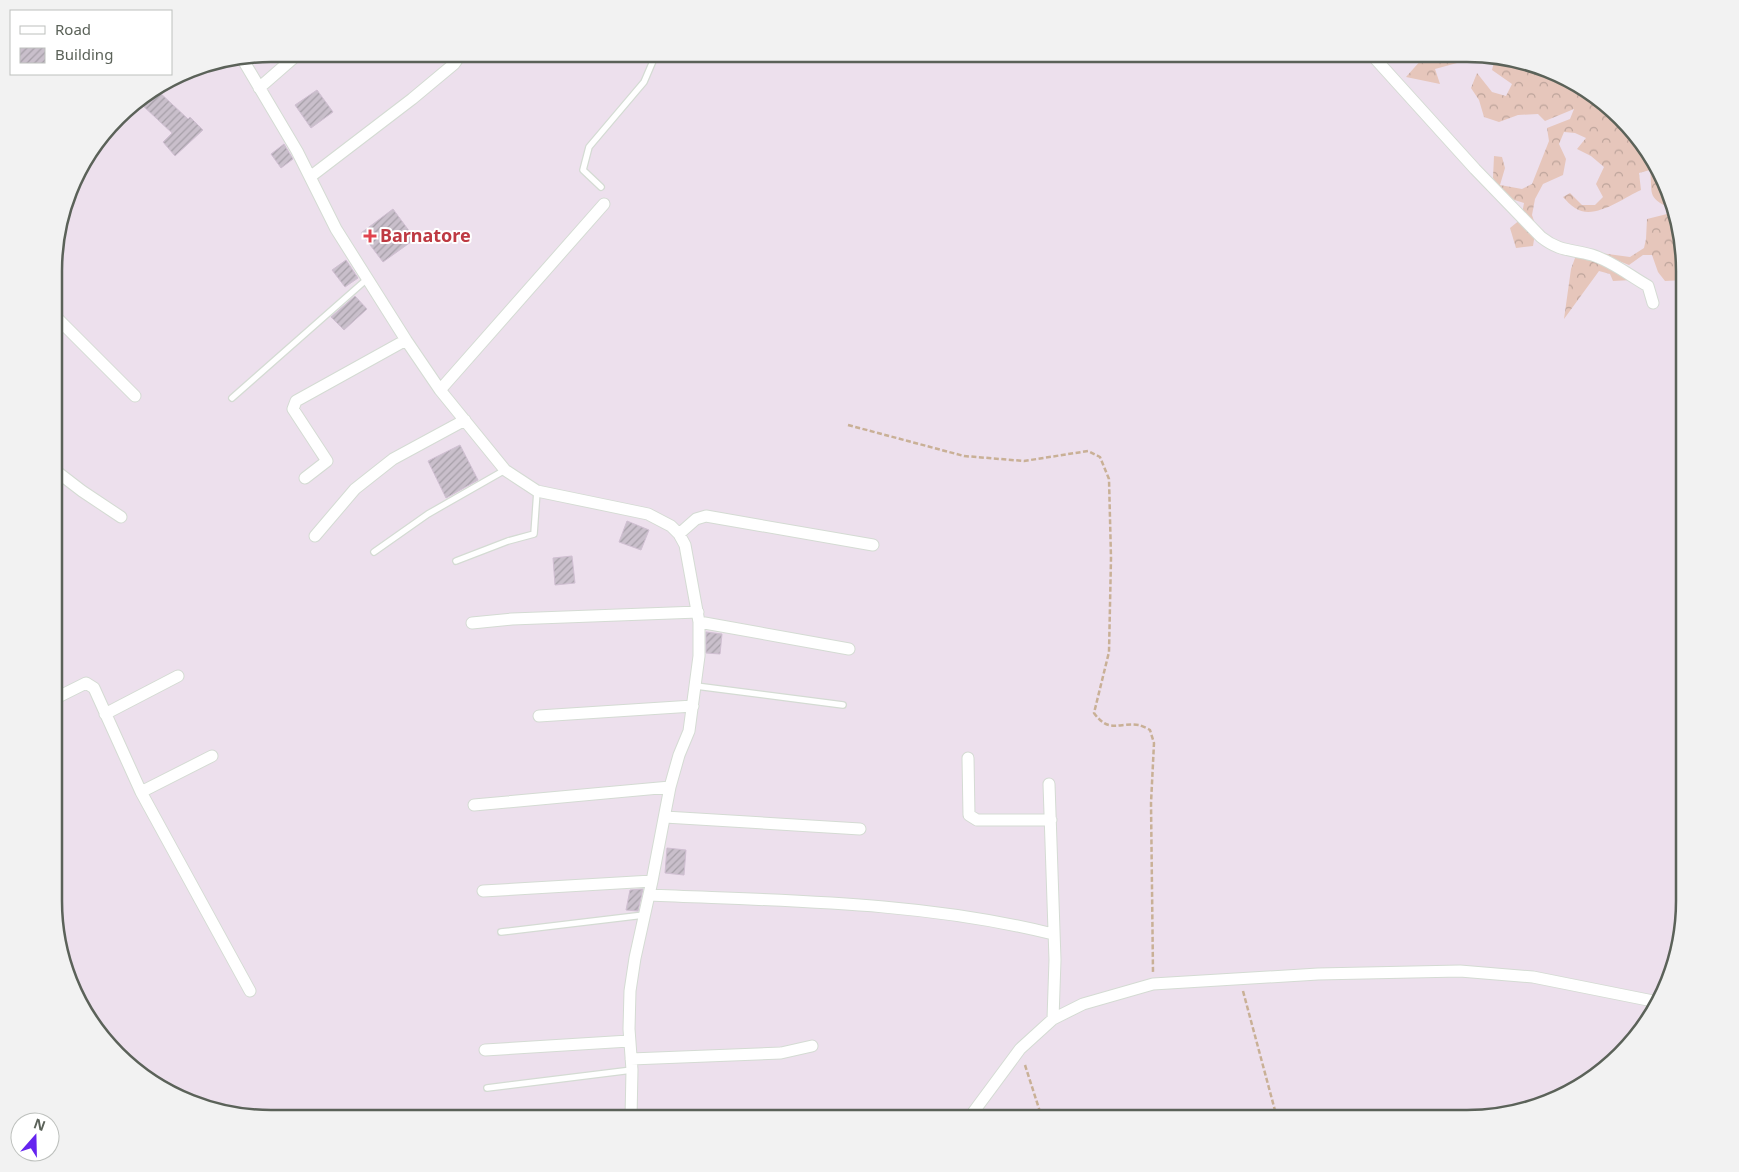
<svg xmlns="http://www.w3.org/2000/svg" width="1739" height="1172" font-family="'Noto Sans',sans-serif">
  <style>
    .forest { fill: url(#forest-crowns) }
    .building { fill: url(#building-hatch); stroke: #d0bfd2 }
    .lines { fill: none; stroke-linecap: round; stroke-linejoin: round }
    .lane-casing { stroke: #d4dbd3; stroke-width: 8 }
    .street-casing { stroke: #d4dbd3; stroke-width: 13 }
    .path { stroke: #c9b096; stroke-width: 2.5; stroke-dasharray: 5 2.5; stroke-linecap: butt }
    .lane { stroke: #fff; stroke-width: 5.5 }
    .street { stroke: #fff; stroke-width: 11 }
    .health-dot { fill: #e0444e; stroke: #fff; stroke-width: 2 }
    .labels { text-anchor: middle; stroke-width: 4; stroke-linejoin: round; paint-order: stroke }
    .health-label { font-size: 18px; font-weight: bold; fill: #be3a42; stroke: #fff; text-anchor: start }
    .rim { fill: none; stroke: #5b6259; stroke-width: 2.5 }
  </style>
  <defs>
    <pattern id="forest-crowns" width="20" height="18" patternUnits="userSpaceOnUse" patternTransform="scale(1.25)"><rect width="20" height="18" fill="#e6c6bb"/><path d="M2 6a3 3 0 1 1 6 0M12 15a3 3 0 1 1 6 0" fill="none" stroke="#bda49b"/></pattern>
    <pattern id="building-hatch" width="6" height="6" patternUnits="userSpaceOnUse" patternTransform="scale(1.25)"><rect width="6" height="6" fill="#c9bfcb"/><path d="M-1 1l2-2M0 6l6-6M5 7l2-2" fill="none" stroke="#a69fa8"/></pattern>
  </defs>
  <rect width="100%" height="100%" fill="#ede0ed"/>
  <!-- forest -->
  <path class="forest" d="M 1418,54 L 1469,54 L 1457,63 L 1435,69 L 1440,84 L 1406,77 L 1422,59 Z
    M 1495,58 L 1537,65 L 1589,91 L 1656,163 L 1670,208 C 1646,197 1653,193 1650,170 L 1639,173 L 1641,190 C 1623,198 1594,221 1575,208 C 1570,205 1567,201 1563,197 L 1570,193 L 1582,205 L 1595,205 L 1603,197 L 1596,184 L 1604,167 L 1591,156 L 1577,149 L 1586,138 L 1575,133 L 1564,132 L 1559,144 L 1566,159 L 1563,175 L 1543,184 L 1535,199 L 1532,215 L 1536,227 L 1533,246 L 1516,248 L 1510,228 L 1521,219 L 1524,203 L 1505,197 L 1493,178 L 1494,156 L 1502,157 L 1505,168 L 1500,185 L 1522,189 L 1532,184 L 1549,141 L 1547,128 L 1570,119 L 1574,109 L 1545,121 L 1538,114 L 1518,115 L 1499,122 L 1484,117 L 1479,100 L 1471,88 L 1477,73 L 1492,92 L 1506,96 L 1512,84 L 1492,70 Z
    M 1671,213 L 1685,258 L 1685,280 L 1665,281 L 1658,272 L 1652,255 L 1643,255 L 1629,265 L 1614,259 L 1632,280 L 1613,281 L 1610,274 L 1599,271 L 1564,319 L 1571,269 L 1578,250 L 1630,257 L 1644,248 L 1646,239 L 1647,219 Z"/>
  <!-- building -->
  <path class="building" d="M 157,90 L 188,119 L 190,117 L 203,130 L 175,156 L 163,142 L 172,133 L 141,104 L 149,95 Z
    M 317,90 L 333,112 L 311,128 L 295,105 Z
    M 284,144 L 293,159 L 281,168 L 271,154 Z
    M 393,209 L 415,239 L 383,262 L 361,233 Z
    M 346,260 L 358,278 L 345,287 L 332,270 Z
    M 355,296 L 367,309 L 344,330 L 331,317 Z
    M 460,445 L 478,480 L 446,498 L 428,461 Z
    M 627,521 L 649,530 L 641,550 L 619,542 Z
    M 572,556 L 575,583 L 555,585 L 553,558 Z
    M 706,632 L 722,634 L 720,654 L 706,653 Z
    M 667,848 L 686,850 L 684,875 L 665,873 Z
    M 643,889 L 638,911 L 626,910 L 630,890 Z"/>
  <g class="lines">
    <defs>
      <path id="lane" d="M 601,187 L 583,170 L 589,147 L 644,82 L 656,54
        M 232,398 L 367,279
        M 374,552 L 428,514 L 505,470
        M 456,561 L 508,541 L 534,534 L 537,491
        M 696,686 L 843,705
        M 501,932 L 644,915
        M 487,1088 L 632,1070"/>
      <path id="street" d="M 1371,54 L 1475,169 L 1541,237 C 1560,252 1571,249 1592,255 C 1612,261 1630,276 1648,286 L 1653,303
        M 243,60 L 297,151 L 336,229 L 406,340 L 440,390 L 505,470 L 537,491 L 648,514 L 671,526 L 679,534 L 685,545 L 699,622 L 699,656 L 689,731 L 679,755 L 670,787 L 652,881 L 635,958 L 630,991 L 629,1029 L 632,1070 L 631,1118
        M 259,88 L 298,54
        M 310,177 L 412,99 L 454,64 L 461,54
        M 56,317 L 135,396
        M 440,390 L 604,204
        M 56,471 L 82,491 L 121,517
        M 305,478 L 327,461 L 293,409 L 296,401 L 406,340
        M 679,534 L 696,519 L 706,516 L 873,545
        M 315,536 L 355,489 L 393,459 L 465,420
        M 699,622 L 849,649
        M 472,623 L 512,619 L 698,612
        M 56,698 L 86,683 L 94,688 L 141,792 L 250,991
        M 105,714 L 178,676
        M 539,716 L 693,706
        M 968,758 L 969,815 L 977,820 L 1051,820
        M 1049,784 L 1055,960 L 1053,1019
        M 141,792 L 212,756
        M 474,805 L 670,787
        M 665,817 L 860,829
        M 483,891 L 652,881
        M 649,895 C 784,901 921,901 1053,934
        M 485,1050 L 629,1041
        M 631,1059 L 781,1053 L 812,1046
        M 969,1118 L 1020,1049 L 1053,1019 L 1083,1004 L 1153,984 L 1318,974 L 1460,971 L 1533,977 L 1658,1002"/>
    </defs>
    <!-- lane casing -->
    <use href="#lane" class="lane-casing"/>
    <!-- street casing -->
    <use href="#street" class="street-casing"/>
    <!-- path -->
    <path class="path" d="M 848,425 L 964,456 L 1024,461 L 1088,451 L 1100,457 L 1109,479 L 1111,558 L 1109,652 L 1094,713 C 1109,734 1119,722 1139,725 C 1142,726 1147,728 1150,730 L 1154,743 L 1151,803 L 1153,972
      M 1243,991 L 1277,1118
      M 1025,1065 L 1042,1118"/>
    <!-- lane -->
    <use href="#lane" class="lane"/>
    <!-- street -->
    <use href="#street" class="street"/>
  </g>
  <!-- markers -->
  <path class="health-dot" d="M367.5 228.5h5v5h5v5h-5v5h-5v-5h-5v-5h5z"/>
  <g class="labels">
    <!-- health labels -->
    <g class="health-label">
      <text x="380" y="242">Barnatore</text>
    </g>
  </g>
  <!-- crop -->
  <path d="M0 0H1739V1172H0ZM271 62H1467A209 209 0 0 1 1676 271V901A209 209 0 0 1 1467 1110H271A209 209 0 0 1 62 901V271A209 209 0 0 1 271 62Z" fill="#f2f2f2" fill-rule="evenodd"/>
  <path class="rim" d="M271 62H1467A209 209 0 0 1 1676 271V901A209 209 0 0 1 1467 1110H271A209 209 0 0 1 62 901V271A209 209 0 0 1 271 62Z"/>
  <!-- legend -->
  <rect x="10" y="10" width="162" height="65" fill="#ffffff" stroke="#bdc0bd"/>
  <rect x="20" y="26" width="25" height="8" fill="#ffffff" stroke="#bdc0bd"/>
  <text x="55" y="35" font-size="15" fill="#5b6259">Road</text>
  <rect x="20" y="48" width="25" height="15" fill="url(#building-hatch)" stroke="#bdc0bd"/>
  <text x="55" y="60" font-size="15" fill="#5b6259">Building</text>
  <!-- north arrow -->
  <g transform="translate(35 1137) rotate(20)"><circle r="24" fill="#ffffff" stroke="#bdc0bd"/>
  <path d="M0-4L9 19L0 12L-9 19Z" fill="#6524ef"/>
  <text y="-8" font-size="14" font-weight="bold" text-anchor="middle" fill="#5b6259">N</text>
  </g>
</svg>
